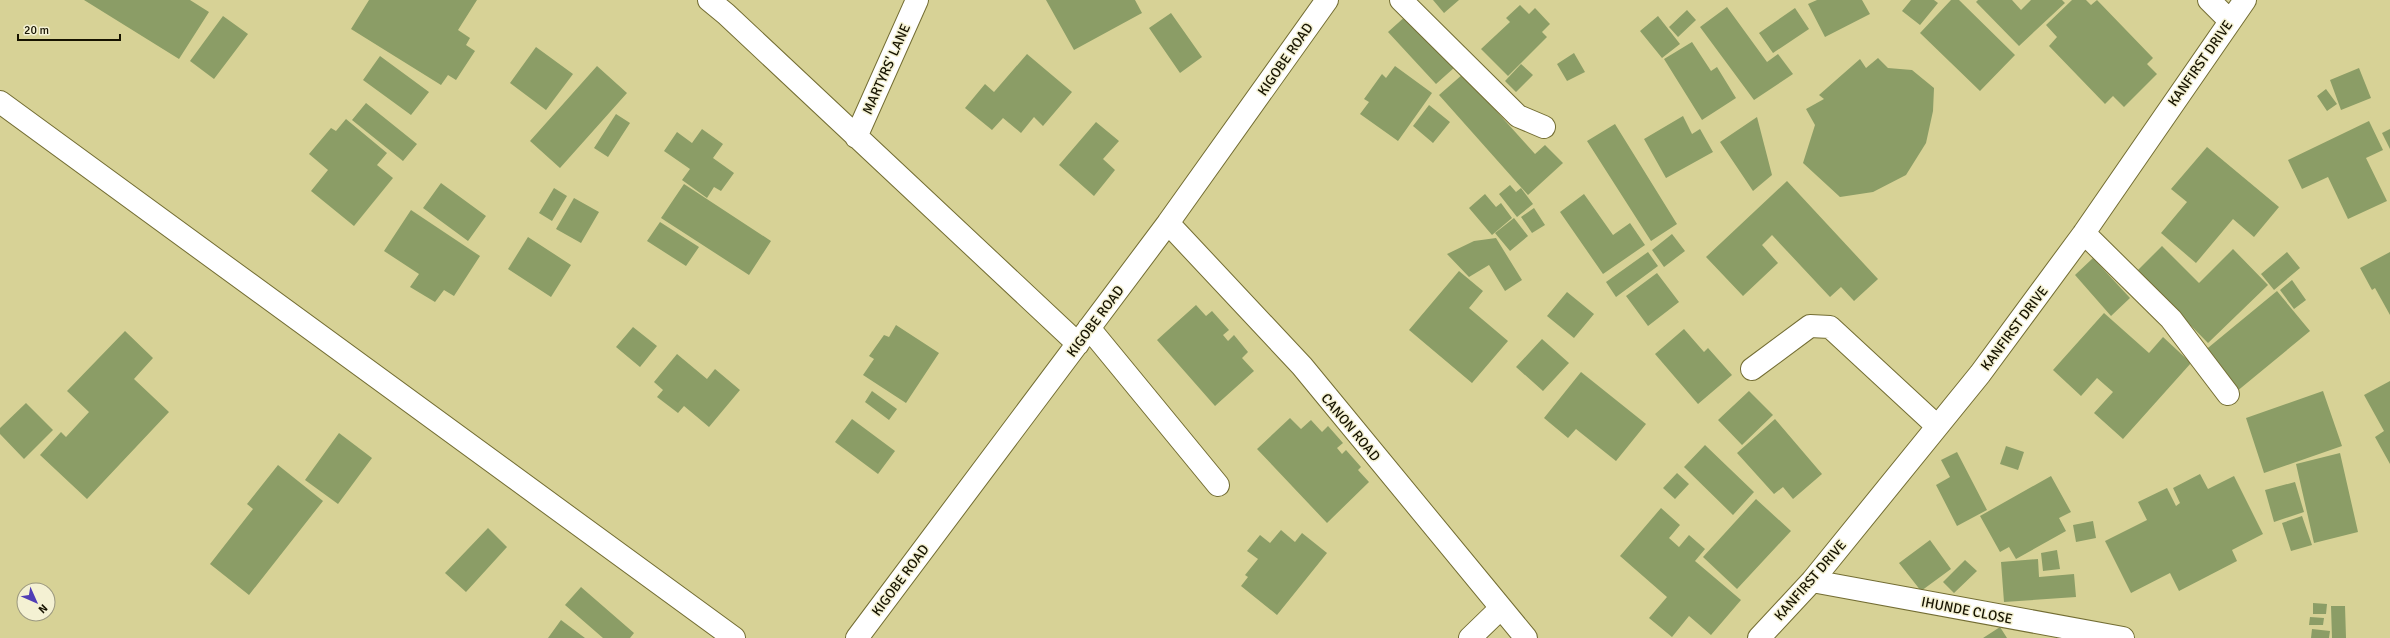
<svg xmlns="http://www.w3.org/2000/svg" width="2390" height="638" font-family="Signika,sans-serif">
  <style>
    .building { fill: #8b9d66 }
    .lines { fill: none; stroke-linecap: round; stroke-linejoin: round }
    .minor-casing { stroke: #736d33; stroke-width: 24 }
    .minor { stroke: #fff; stroke-width: 22 }
    .labels { text-anchor: middle; stroke-width: 3; stroke-linejoin: round; paint-order: stroke }
    .street-label { font-size: 14px; fill: #161300; stroke: #f4f1d3 }
  </style>
  <rect width="100%" height="100%" fill="#d7d296"/>
  <!-- building -->
  <path class="building" d="M 84,0 L 190,0 L 209,12 L 179,59 Z
    M 369,0 L 477,0 L 458,30 L 470,38 L 466,45 L 475,51 L 456,80 L 448,75 L 441,85 L 351,29 Z
    M 1046,0 L 1135,0 L 1142,13 L 1074,50 Z
    M 1433,0 L 1459,0 L 1444,13 Z
    M 1817,0 L 1862,0 L 1870,14 L 1825,37 L 1808,4 Z
    M 1911,0 L 1934,0 L 1938,3 L 1920,25 L 1902,11 Z
    M 1951,0 L 1959,0 L 2015,55 L 1980,91 L 1920,33 Z
    M 1978,0 L 2012,0 L 2021,10 L 2031,0 L 2062,0 L 2065,3 L 2019,46 L 1976,2 Z
    M 2072,0 L 2086,0 L 2091,5 L 2097,0 L 2153,58 L 2147,64 L 2157,74 L 2124,107 L 2113,96 L 2105,104 L 2049,46 L 2057,37 L 2046,25 Z
    M 1520,5 L 1529,14 L 1535,8 L 1550,24 L 1542,32 L 1547,37 L 1508,76 L 1481,49 L 1510,22 L 1506,18 Z
    M 1727,7 L 1767,62 L 1778,54 L 1793,74 L 1754,100 L 1700,27 Z
    M 1795,8 L 1809,29 L 1773,53 L 1759,33 Z
    M 1687,10 L 1696,20 L 1678,37 L 1669,27 Z
    M 1171,13 L 1202,57 L 1180,73 L 1149,28 Z
    M 1408,14 L 1455,67 L 1436,84 L 1388,32 Z
    M 223,16 L 248,34 L 214,79 L 190,61 Z
    M 1658,16 L 1680,44 L 1662,58 L 1640,31 Z
    M 1692,42 L 1711,71 L 1717,67 L 1736,98 L 1702,120 L 1664,59 Z
    M 536,47 L 573,74 L 546,110 L 510,83 Z
    M 1574,53 L 1585,72 L 1567,81 L 1557,64 Z
    M 1027,54 L 1072,92 L 1043,126 L 1034,117 L 1021,133 L 1003,118 L 992,130 L 965,108 L 985,84 L 994,92 Z
    M 380,56 L 429,92 L 411,115 L 363,80 Z
    M 1878,58 L 1888,68 L 1912,70 L 1934,88 L 1933,111 L 1926,143 L 1906,175 L 1873,192 L 1840,197 L 1803,163 L 1815,125 L 1806,109 L 1824,99 L 1819,95 L 1860,59 L 1866,68 Z
    M 1521,64 L 1533,75 L 1516,92 L 1505,81 Z
    M 597,66 L 627,93 L 560,168 L 530,141 Z
    M 1395,66 L 1432,93 L 1398,141 L 1360,114 L 1369,102 L 1364,99 L 1382,74 L 1386,78 Z
    M 2359,68 L 2371,98 L 2341,110 L 2330,80 Z
    M 1463,74 L 1535,154 L 1545,145 L 1563,163 L 1528,195 L 1439,95 Z
    M 2326,89 L 2337,104 L 2327,111 L 2317,96 Z
    M 366,103 L 417,144 L 403,161 L 352,120 Z
    M 1429,105 L 1450,122 L 1433,143 L 1413,126 Z
    M 616,114 L 630,123 L 608,157 L 594,148 Z
    M 1683,116 L 1692,134 L 1700,129 L 1713,152 L 1666,178 L 1644,139 Z
    M 1757,117 L 1772,175 L 1753,191 L 1720,142 Z
    M 346,119 L 387,153 L 377,165 L 393,178 L 354,226 L 311,191 L 328,170 L 309,154 L 331,128 L 336,131 Z
    M 2369,121 L 2383,150 L 2366,158 L 2387,201 L 2348,219 L 2328,177 L 2302,189 L 2288,160 Z
    M 1096,122 L 1119,141 L 1103,159 L 1115,170 L 1094,196 L 1059,165 Z
    M 1615,124 L 1677,224 L 1651,241 L 1587,141 Z
    M 702,129 L 723,144 L 713,158 L 734,173 L 721,191 L 714,187 L 707,198 L 682,180 L 690,169 L 664,151 L 677,132 L 692,143 Z
    M 2390,129 L 2390,149 L 2382,133 Z
    M 2207,147 L 2279,207 L 2254,237 L 2233,219 L 2196,263 L 2161,233 L 2187,202 L 2171,189 Z
    M 1787,181 L 1878,279 L 1854,301 L 1841,287 L 1830,297 L 1772,235 L 1762,245 L 1778,263 L 1743,296 L 1706,257 Z
    M 441,183 L 486,216 L 468,241 L 423,208 Z
    M 684,184 L 771,241 L 749,275 L 661,218 Z
    M 1510,185 L 1516,192 L 1521,188 L 1533,204 L 1517,217 L 1499,194 Z
    M 554,188 L 567,196 L 552,221 L 539,213 Z
    M 1485,194 L 1496,207 L 1501,203 L 1512,218 L 1492,235 L 1469,208 Z
    M 1584,194 L 1613,235 L 1630,223 L 1645,245 L 1603,274 L 1560,212 Z
    M 574,198 L 599,212 L 581,243 L 556,229 Z
    M 1534,208 L 1545,225 L 1532,233 L 1521,217 Z
    M 411,210 L 480,256 L 454,296 L 444,290 L 435,302 L 410,287 L 419,274 L 384,251 Z
    M 1514,218 L 1528,236 L 1510,251 L 1495,233 Z
    M 660,222 L 699,247 L 686,266 L 647,241 Z
    M 1672,234 L 1685,251 L 1664,267 L 1652,250 Z
    M 528,237 L 571,265 L 551,297 L 508,269 Z
    M 1496,238 L 1522,280 L 1505,291 L 1489,265 L 1469,277 L 1447,254 L 1474,241 Z
    M 2162,246 L 2199,283 L 2233,249 L 2268,285 L 2208,343 L 2137,271 Z
    M 1648,252 L 1658,266 L 1616,297 L 1606,282 Z
    M 2287,252 L 2300,268 L 2274,290 L 2261,274 Z
    M 2390,252 L 2390,315 L 2375,288 L 2372,290 L 2360,268 Z
    M 2093,258 L 2130,298 L 2111,316 L 2075,275 Z
    M 1459,271 L 1483,291 L 1469,308 L 1508,341 L 1472,383 L 1409,330 Z
    M 1657,273 L 1679,302 L 1648,326 L 1626,296 Z
    M 2292,280 L 2306,300 L 2294,309 L 2280,290 Z
    M 2277,291 L 2310,331 L 2236,392 L 2203,352 Z
    M 1567,292 L 1594,314 L 1574,338 L 1547,316 Z
    M 1196,305 L 1206,316 L 1212,311 L 1229,330 L 1223,335 L 1228,341 L 1234,335 L 1248,352 L 1242,358 L 1254,371 L 1215,406 L 1157,340 Z
    M 2104,313 L 2149,353 L 2163,337 L 2191,363 L 2123,439 L 2094,413 L 2113,392 L 2097,378 L 2081,396 L 2053,370 Z
    M 896,325 L 939,353 L 906,403 L 863,375 L 874,359 L 869,356 L 884,335 L 889,337 Z
    M 633,327 L 657,346 L 640,367 L 616,347 Z
    M 1684,329 L 1704,352 L 1708,348 L 1732,375 L 1698,404 L 1655,354 Z
    M 125,331 L 153,358 L 134,379 L 169,412 L 87,499 L 40,455 L 61,432 L 66,437 L 89,412 L 67,391 Z
    M 1542,339 L 1569,363 L 1543,391 L 1516,367 Z
    M 677,354 L 707,379 L 715,369 L 740,390 L 709,427 L 684,406 L 678,413 L 657,397 L 663,390 L 654,382 Z
    M 1581,372 L 1646,424 L 1616,461 L 1576,429 L 1568,438 L 1544,418 Z
    M 2390,381 L 2390,464 L 2375,437 L 2384,431 L 2364,395 Z
    M 872,391 L 897,409 L 889,420 L 865,402 Z
    M 1749,391 L 1773,415 L 1742,445 L 1718,420 Z
    M 2323,391 L 2342,446 L 2264,473 L 2246,418 Z
    M 26,403 L 53,430 L 24,459 L 0,434 L 0,428 Z
    M 1290,418 L 1301,429 L 1311,420 L 1322,432 L 1328,426 L 1343,443 L 1337,448 L 1342,454 L 1346,450 L 1361,467 L 1358,470 L 1369,482 L 1327,523 L 1257,449 Z
    M 852,419 L 895,451 L 878,474 L 835,442 Z
    M 1775,419 L 1822,474 L 1793,499 L 1783,487 L 1774,494 L 1737,453 Z
    M 339,433 L 372,458 L 338,504 L 305,480 Z
    M 1705,445 L 1754,492 L 1733,515 L 1684,467 Z
    M 2006,446 L 2024,452 L 2018,470 L 2000,464 Z
    M 1957,452 L 1987,510 L 1957,526 L 1936,485 L 1950,477 L 1941,460 Z
    M 2340,453 L 2358,532 L 2314,543 L 2296,464 Z
    M 278,465 L 323,501 L 249,595 L 210,564 L 253,509 L 247,504 Z
    M 1677,473 L 1689,484 L 1675,499 L 1663,488 Z
    M 2200,474 L 2208,489 L 2234,476 L 2263,534 L 2232,550 L 2237,561 L 2179,591 L 2170,573 L 2131,593 L 2105,541 L 2147,520 L 2138,502 L 2167,488 L 2176,506 L 2180,503 L 2173,488 Z
    M 2051,476 L 2071,512 L 2059,518 L 2066,531 L 2016,559 L 2009,547 L 2000,552 L 1980,516 Z
    M 2295,482 L 2304,512 L 2274,522 L 2265,490 Z
    M 1756,499 L 1791,531 L 1737,589 L 1703,557 Z
    M 1661,508 L 1680,525 L 1669,538 L 1679,547 L 1689,535 L 1705,549 L 1695,561 L 1741,600 L 1711,635 L 1689,616 L 1672,637 L 1649,618 L 1667,597 L 1620,556 Z
    M 2302,516 L 2312,545 L 2291,551 L 2282,523 Z
    M 2093,521 L 2096,538 L 2076,542 L 2073,525 Z
    M 488,528 L 507,547 L 466,592 L 445,573 Z
    M 1281,530 L 1295,542 L 1302,533 L 1327,553 L 1277,615 L 1241,586 L 1248,577 L 1245,575 L 1258,559 L 1247,551 L 1260,535 L 1270,543 Z
    M 1930,540 L 1951,569 L 1921,591 L 1899,563 Z
    M 2057,550 L 2060,569 L 2043,571 L 2041,553 Z
    M 2038,559 L 2039,577 L 2074,574 L 2076,597 L 2004,602 L 2001,562 Z
    M 1965,560 L 1977,571 L 1954,593 L 1943,582 Z
    M 581,587 L 634,633 L 630,638 L 603,638 L 565,605 Z
    M 2313,603 L 2327,604 L 2326,614 L 2313,614 Z
    M 2331,606 L 2345,606 L 2346,638 L 2332,638 Z
    M 2310,617 L 2324,618 L 2323,625 L 2309,625 Z
    M 561,620 L 585,638 L 548,638 Z
    M 2000,627 L 2007,638 L 1983,638 Z
    M 2312,629 L 2330,631 L 2329,638 L 2311,638 Z"/>
  <g class="lines">
    <defs>
      <path id="minor" d="M 709,0 L 726,14 L 1078,344
        M 1401,0 L 1518,116 L 1544,127
        M 2209,0 L 2230,21
        M 0,102 L 734,638
        M 856,137 L 917,0
        M 1168,223 L 1302,366 L 1526,638
        M 2084,233 L 2171,319 L 2228,394
        M 1089,328 L 1218,485
        M 1752,369 L 1810,326 L 1830,327 L 1937,426
        M 1812,581 L 2123,638
        M 857,638 L 1168,223 L 1327,0
        M 1470,638 L 1501,608
        M 1759,638 L 1812,581 L 1980,374 L 2084,233 L 2245,0"/>
    </defs>
    <!-- minor casing -->
    <use href="#minor" class="minor-casing"/>
    <!-- minor -->
    <use href="#minor" class="minor"/>
  </g>
  <g class="labels">
    <!-- street labels -->
    <g class="street-label">
      <text transform="translate(1285 59) rotate(-55)" y="5">KIGOBE ROAD</text>
      <text transform="translate(2200 63) rotate(-55)" y="5">KANFIRST DRIVE</text>
      <text transform="translate(886 69) rotate(-66)" y="5">MARTYRS' LANE</text>
      <text transform="translate(1095 321) rotate(-53)" y="5">KIGOBE ROAD</text>
      <text transform="translate(2014 328) rotate(-53)" y="5">KANFIRST DRIVE</text>
      <text transform="translate(1351 427) rotate(50)" y="5">CANON ROAD</text>
      <text transform="translate(900 580) rotate(-53)" y="5">KIGOBE ROAD</text>
      <text transform="translate(1810 580) rotate(-49)" y="5">KANFIRST DRIVE</text>
      <text transform="translate(1967 610) rotate(11)" y="5">IHUNDE CLOSE</text>
    </g>
  </g>
  <!-- north arrow -->
  <g transform="translate(36 602) rotate(135)"><circle r="19" fill="#f4f1d3" stroke="#9b987f"/>
  <path d="M0-3L7 15L0 10L-7 15Z" fill="#503eb6"/>
  <text y="-6" font-size="11" font-weight="bold" text-anchor="middle" fill="#161300">N</text>
  </g>
  <!-- scale -->
  <path d="M18 34v6h102v-6" fill="none" stroke="#161300" stroke-width="2"/>
  <text x="24" y="34" font-size="12" fill="#161300" stroke="#f4f1d3" stroke-width="3" paint-order="stroke">20 m</text>
</svg>
